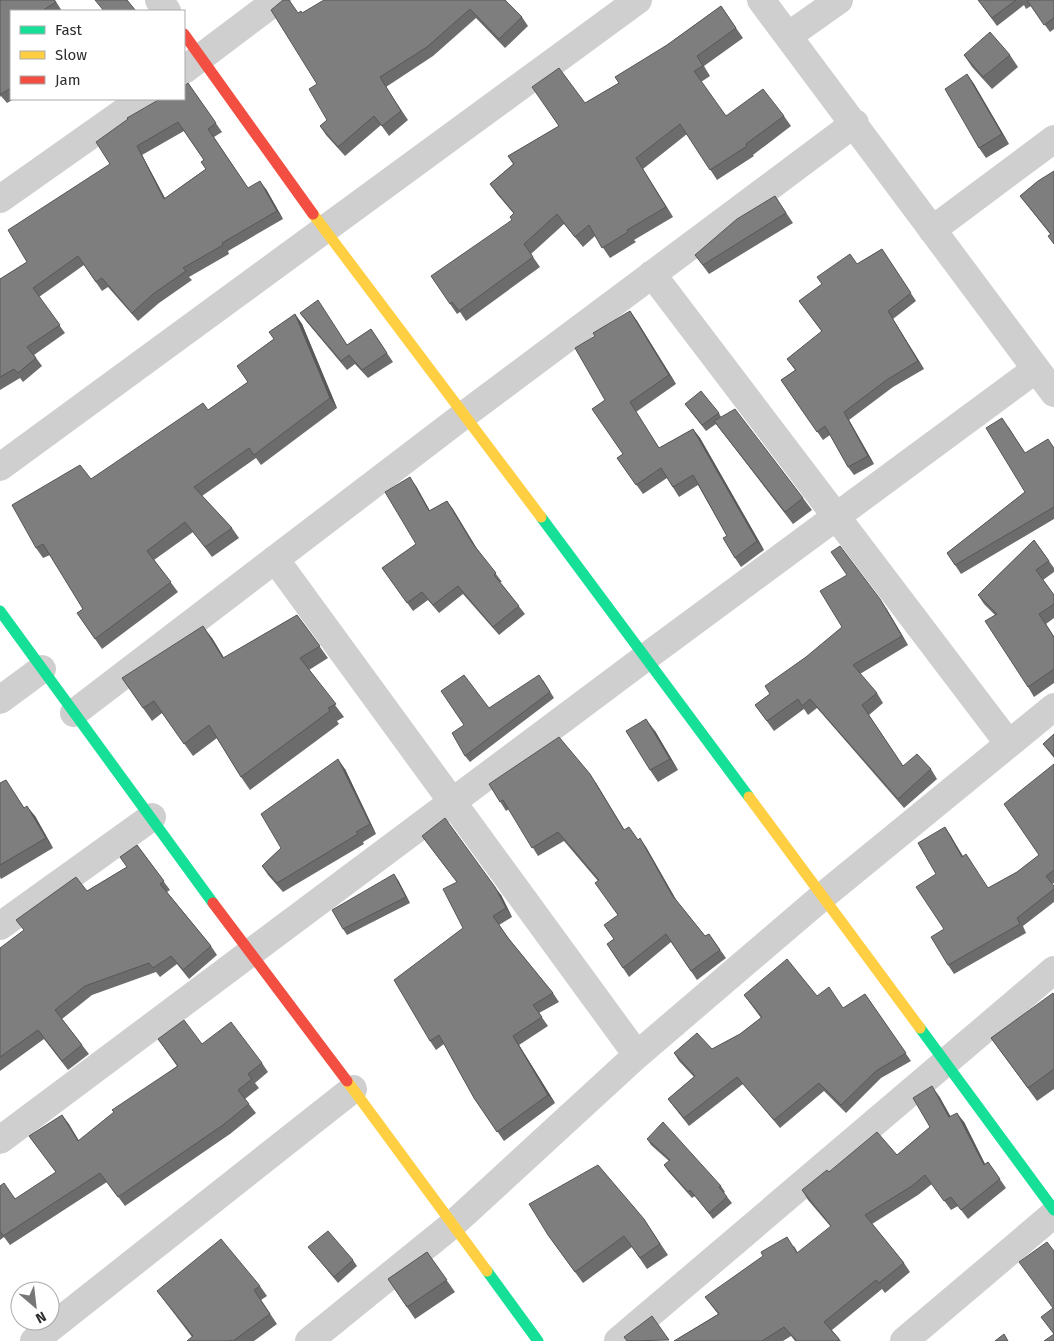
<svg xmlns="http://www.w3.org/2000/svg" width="1054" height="1341" font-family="'Fira Sans',sans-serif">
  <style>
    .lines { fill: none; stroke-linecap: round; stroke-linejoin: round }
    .street { stroke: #cfcfcf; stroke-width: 28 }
    .fast { stroke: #16e098; stroke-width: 11 }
    .slow { stroke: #ffcf43; stroke-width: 11 }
    .jam { stroke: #f24e42; stroke-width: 11 }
    .wall { fill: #6c6c6c; fill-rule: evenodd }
    .shaded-wall { fill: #585858 }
    .building { fill: #7e7e7e; stroke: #585858; fill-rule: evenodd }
  </style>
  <rect width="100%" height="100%" fill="#fff"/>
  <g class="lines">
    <!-- street -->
    <path class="street" d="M 159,0 L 167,11
      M 761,0 L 1054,393
      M 788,36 L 839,0
      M 184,70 L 277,0
      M 0,199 L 142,99
      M 932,230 L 1054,139
      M 652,274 L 1009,744
      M 0,467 L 638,0
      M 275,559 L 637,1055
      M 0,700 L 42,669
      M 74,713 L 464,415 L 855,123
      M 0,926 L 152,817
      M 0,1140 L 646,657 L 1036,369
      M 34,1341 L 353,1089
      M 309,1341 L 452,1225 L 637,1055 L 823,896 L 1054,707
      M 618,1341 L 1054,970
      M 904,1341 L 1054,1214"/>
    <!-- fast -->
    <path class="fast" d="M 541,517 L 749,797
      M 0,611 L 213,903
      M 920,1028 L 1054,1210
      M 487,1271 L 538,1341"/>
    <!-- slow -->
    <path class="slow" d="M 313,214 L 541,517
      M 749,797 L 920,1028
      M 347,1081 L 487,1271"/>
    <!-- jam -->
    <path class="jam" d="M 184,34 L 313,214
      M 213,903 L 347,1081"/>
  </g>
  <!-- wall -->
  <path class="wall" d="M 0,0 L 55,0 L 62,11 L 11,11 L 11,99 L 14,99 L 7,103 L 1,96 L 0,97 Z
    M 505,0 L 522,17 L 528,26 L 505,48 L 476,18 L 433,56 L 386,87 L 408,120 L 389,136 L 381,125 L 345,156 L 326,135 L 320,126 L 327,120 L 298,13 Z
    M 978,0 L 1054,0 L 1054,29 L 1050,32 L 1031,6 L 1026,9 L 1024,5 L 997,26 Z
    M 721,6 L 743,38 L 704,66 L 710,76 L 701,82 L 726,116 L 784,116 L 791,126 L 753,155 L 754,156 L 717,180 L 687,134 L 643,169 L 673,217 L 634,240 L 636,242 L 610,258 L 595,236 L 583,247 L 564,224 L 531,254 L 540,267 L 466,321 L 460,312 L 457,314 L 450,304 L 512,220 L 514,214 L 497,194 L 490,184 L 513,164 L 508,156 L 559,126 L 585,103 L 619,83 L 667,45 Z
    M 964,55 L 1010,55 L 1018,67 L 992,89 L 972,67 Z
    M 967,74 L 974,84 L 1009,144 L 986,158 L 979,148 Z
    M 188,83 L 222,132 L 214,137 L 248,188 L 266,189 L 283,219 L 228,251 L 229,254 L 189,277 L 192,280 L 159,303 L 138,321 L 108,287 L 102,291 L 84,265 L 39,297 L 65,333 L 34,355 L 42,366 L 23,382 L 20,378 L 0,390 L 0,279 L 27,262 L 110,164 ZM 184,131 L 204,160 L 206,169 L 165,198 L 142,155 Z
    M 1038,181 L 1054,244 L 1050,234 L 1020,196 Z
    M 775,196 L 793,223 L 709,274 L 695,255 Z
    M 882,249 L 916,301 L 893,319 L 924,369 L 893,387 L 849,420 L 874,464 L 854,475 L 848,467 L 830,435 L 823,440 L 781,380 L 795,370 L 787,359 L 822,332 L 799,301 L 857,264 Z
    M 630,311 L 637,321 L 676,384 L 636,412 L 659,448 L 693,429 L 700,438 L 764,550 L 741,567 L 735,558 L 727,536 L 698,485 L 679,497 L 667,478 L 643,494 L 617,458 L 623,454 L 605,400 Z
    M 300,313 L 347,345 L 371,329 L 393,362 L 368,378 L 355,364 L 347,370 L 306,321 Z
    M 295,314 L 302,324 L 337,408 L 261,465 L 256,458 L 202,496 L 232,528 L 239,538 L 212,557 L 193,532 L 154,560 L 178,592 L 102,649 L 77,613 L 83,609 L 50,555 L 43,558 L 36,548 L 91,479 L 208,410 L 248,382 L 237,366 L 274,339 Z
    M 685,404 L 719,413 L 721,417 L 803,498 L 812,510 L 793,524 L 716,424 L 706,431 Z
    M 1008,426 L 1025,453 L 1054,447 L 1054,519 L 961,574 L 947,553 L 1025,492 Z
    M 416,486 L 430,511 L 447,501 L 477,549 L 502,582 L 500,582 L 525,614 L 499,635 L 463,594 L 439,613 L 428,600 L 413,611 L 382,568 L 416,544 Z
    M 1034,540 L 1054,568 L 1054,572 L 1043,580 L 1054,595 L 1054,618 L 1046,624 L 1054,637 L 1054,683 L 1034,697 L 1028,687 L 995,615 L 984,604 L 978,595 Z
    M 886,608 L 908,645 L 860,674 L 877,693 L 883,703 L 869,715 L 903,766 L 931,769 L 937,779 L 904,808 L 817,708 L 808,715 L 804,709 L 774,731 L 755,705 Z
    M 297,615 L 328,658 L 309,670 L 344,717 L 337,721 L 339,724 L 250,790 L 241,777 L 217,738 L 193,756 L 162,713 L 152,721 L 122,678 L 212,638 L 224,658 Z
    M 543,680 L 554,698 L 470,762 L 465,756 L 464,725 L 489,708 Z
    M 655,731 L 678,770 L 658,782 L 650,770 Z
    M 1054,734 L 1054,758 L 1043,744 Z
    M 1054,764 L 1054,883 L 1052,884 L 1054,886 L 1054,902 L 1023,926 L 1026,933 L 954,974 L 948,965 L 944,929 L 936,874 L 945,827 L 963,856 L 988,888 L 1017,872 L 1039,855 Z
    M 345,769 L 376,834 L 363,842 L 364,844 L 283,892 L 268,875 L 262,866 L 281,848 Z
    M 6,780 L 24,808 L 35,816 L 53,848 L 1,879 L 0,877 L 0,783 Z
    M 596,783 L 624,830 L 646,847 L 676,900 L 705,936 L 709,934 L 726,958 L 697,980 L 671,942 L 629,977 L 607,944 L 614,939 L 618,915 L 598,881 L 564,841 L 538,856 L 509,809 L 506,811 L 489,784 Z
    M 422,836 L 501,895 L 512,917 L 499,925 L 510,940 L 553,993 L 559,1002 L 539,1013 L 548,1026 L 519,1045 L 555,1103 L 504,1141 L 474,1098 L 444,1044 L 436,1050 L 430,1041 L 463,928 L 457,882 Z
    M 137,845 L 170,890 L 167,892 L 211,946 L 217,955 L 189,979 L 177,964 L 160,977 L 156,972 L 92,995 L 62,1019 L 89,1054 L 68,1070 L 44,1039 L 0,1071 L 0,948 L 87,891 L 127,867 Z
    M 398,880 L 410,903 L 347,935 L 343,929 Z
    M 865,994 L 911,1061 L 881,1078 L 846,1113 L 824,1091 L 780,1128 L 743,1084 L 689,1126 L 674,1107 L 668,1099 L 694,1077 L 679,1061 L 674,1053 L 712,1049 L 740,1034 L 761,1018 L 744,995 L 817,996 L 843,1008 Z
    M 1054,995 L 1054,1089 L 1037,1101 L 991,1038 Z
    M 158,1039 L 202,1044 L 262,1063 L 268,1072 L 255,1083 L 259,1088 L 245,1099 L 256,1113 L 230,1134 L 125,1206 L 107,1182 L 10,1245 L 4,1237 L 0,1240 L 0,1186 L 16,1199 L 56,1172 L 29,1136 L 62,1115 L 79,1141 L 177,1066 Z
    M 939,1096 L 950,1116 L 964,1122 L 985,1164 L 988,1162 L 1006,1188 L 968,1219 L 958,1206 L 951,1210 L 932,1184 L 918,1195 L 872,1224 L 904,1263 L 910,1272 L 885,1293 L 882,1289 L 832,1330 L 841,1341 L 795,1341 L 791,1336 L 783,1341 L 674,1341 L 718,1314 L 705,1297 L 794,1246 L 798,1253 L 831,1227 L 808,1200 L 802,1190 L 829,1172 L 897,1155 L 930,1127 Z
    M 647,1139 L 721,1186 L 725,1192 L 724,1193 L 732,1203 L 713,1219 L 695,1196 L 692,1198 L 668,1171 L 664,1165 L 669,1161 L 651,1145 Z
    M 644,1219 L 668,1255 L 647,1269 L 632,1247 L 583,1283 L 548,1235 Z
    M 308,1247 L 353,1260 L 357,1266 L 338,1283 Z
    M 427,1252 L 455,1292 L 415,1319 L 388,1279 Z
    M 260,1286 L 267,1296 L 261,1300 L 277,1324 L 254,1341 L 187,1341 L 192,1337 L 157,1291 Z"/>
  <!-- shaded-wall -->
  <path class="shaded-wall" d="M 967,74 L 974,84 L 1009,144 L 1002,134 Z
    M 137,146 L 142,155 L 170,208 L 164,199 Z
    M 636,158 L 643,169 L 673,217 L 666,207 Z
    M 260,181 L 266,189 L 283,219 L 277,211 Z
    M 630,311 L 637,321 L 676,384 L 669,375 Z
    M 888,311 L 893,319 L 924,369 L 918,361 Z
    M 295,314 L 302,324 L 337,408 L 330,398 Z
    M 844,412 L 849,420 L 874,464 L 868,456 Z
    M 693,429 L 700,438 L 764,550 L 757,541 Z
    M 410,477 L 416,486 L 435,520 L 429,511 Z
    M 447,501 L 453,509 L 479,552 L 473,544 Z
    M 880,599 L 886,608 L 908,645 L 902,636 Z
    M 203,626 L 212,638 L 232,671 L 223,658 Z
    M 646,719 L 655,731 L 678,770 L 670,759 Z
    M 338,759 L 345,769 L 376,834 L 370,824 Z
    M 590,774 L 596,783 L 630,839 L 624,830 Z
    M 27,806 L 35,816 L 53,848 L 46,838 Z
    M 945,827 L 951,836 L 968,866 L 962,857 Z
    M 640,838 L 646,847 L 678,903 L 672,895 Z
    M 394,874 L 398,880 L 410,903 L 406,897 Z
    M 495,887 L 501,895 L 512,917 L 506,908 Z
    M 513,1036 L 519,1045 L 555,1103 L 548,1095 Z
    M 932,1086 L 939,1096 L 956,1126 L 949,1117 Z
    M 957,1113 L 964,1122 L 990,1174 L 984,1165 Z
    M 62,1115 L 69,1124 L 85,1151 L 78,1141 Z"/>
  <!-- building -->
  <path class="building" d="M 0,0 L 54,0 L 56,2 L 42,11 L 11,11 L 11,88 L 1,94 L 0,93 Z
    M 95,0 L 127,0 L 136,11 L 104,11 Z
    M 283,0 L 289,0 L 298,13 L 301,11 L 302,13 L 324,0 L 505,0 L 522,17 L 499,39 L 470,9 L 427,47 L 380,77 L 401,111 L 382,126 L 374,116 L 338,147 L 320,126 L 327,120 L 309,89 L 317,84 L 271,10 Z
    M 978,0 L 1016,0 L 992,18 Z
    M 1027,0 L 1054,0 L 1054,18 L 1044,25 Z
    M 721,6 L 736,28 L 697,56 L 703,66 L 694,71 L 726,116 L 763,89 L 784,116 L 746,144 L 747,146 L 710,170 L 680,124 L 636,158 L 666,207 L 627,230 L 628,232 L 602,248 L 589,225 L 575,237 L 557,214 L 524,244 L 533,257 L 459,311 L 452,302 L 450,304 L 431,276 L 512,220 L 510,217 L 514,213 L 490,184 L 514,164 L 508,156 L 559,126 L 532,87 L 559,68 L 585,103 L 619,83 L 615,77 L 667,45 Z
    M 990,32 L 1010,55 L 983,77 L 964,55 Z
    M 967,74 L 1002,134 L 979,148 L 945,89 Z
    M 188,83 L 216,123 L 208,129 L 248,188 L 260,181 L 277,211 L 222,243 L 223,245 L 183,268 L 186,271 L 153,294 L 132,313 L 102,278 L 96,282 L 78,256 L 33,288 L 60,325 L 27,347 L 36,358 L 18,373 L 14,369 L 0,377 L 0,279 L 27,262 L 8,230 L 110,164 L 96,142 L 128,119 L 127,118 L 160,99 L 184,99 L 184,86 ZM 178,122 L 204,160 L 201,162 L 206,169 L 164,199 L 137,146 Z
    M 1054,171 L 1054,244 L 1048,236 L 1051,234 L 1020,196 L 1038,181 Z
    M 775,196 L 786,213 L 703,265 L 695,255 L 737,219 Z
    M 882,249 L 911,293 L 888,311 L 918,361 L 888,379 L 844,412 L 868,456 L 848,467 L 825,426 L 817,432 L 781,380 L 796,370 L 787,359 L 822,331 L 799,301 L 822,284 L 817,277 L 850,254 L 857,264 Z
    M 318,300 L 347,345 L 371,329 L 387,353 L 362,370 L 349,355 L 341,361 L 300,313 Z
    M 630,311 L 669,375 L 630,402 L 659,448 L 693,429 L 757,541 L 735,558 L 723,538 L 727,536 L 693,475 L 673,487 L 661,468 L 636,485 L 617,458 L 623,454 L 592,409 L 605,400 L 575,348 L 595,336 L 593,333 Z
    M 295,314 L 330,398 L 254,455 L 249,448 L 194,487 L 232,528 L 205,547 L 185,522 L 147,551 L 171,582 L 95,639 L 77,613 L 83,609 L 43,544 L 36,548 L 12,505 L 80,465 L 91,479 L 203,403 L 208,410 L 248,382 L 237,366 L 274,339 L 269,332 Z
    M 701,391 L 719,413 L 702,425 L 685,404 Z
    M 735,409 L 803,498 L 785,512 L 714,421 Z
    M 1002,418 L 1025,453 L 1048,439 L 1054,448 L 1054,507 L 955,565 L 947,553 L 1025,492 L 986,428 Z
    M 410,477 L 429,511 L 447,501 L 473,544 L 496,573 L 494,575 L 519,606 L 493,627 L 458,586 L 433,605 L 422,592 L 407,603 L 382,568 L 416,544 L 385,492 Z
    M 1034,540 L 1049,561 L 1036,570 L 1054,595 L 1054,604 L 1039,614 L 1054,637 L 1054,669 L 1028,687 L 985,621 L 997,614 L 978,595 Z
    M 840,546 L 880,599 L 902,636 L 853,665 L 877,693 L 862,705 L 903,766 L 917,754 L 931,769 L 898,799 L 810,699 L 802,706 L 798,699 L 767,721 L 755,705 L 770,694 L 765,686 L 806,657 L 842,627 L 820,591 L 847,575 L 831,552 Z
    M 297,615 L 320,646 L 300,658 L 336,704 L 328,708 L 330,711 L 241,777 L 209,725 L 184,744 L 154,701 L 143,708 L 122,678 L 203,626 L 223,658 Z
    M 464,675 L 489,708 L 539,675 L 550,692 L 465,756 L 452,733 L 464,725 L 441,691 Z
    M 646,719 L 670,759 L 650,770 L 626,731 Z
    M 1054,734 L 1054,756 L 1043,744 Z
    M 559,737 L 590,774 L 624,830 L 629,827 L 638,840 L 640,838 L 672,895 L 705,936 L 709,934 L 720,950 L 691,971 L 666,934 L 623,968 L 607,944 L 614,939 L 604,925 L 618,915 L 595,883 L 599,880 L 558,832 L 532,848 L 503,800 L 500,802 L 489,784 Z
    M 338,759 L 370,824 L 356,832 L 358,834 L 277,883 L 262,866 L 281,848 L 261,814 Z
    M 1054,764 L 1054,870 L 1046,876 L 1054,886 L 1054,889 L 1017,918 L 1020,924 L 948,965 L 931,937 L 944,929 L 916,887 L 936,874 L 918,843 L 945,827 L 962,857 L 966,854 L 988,888 L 1017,872 L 1039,855 L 1004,804 Z
    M 6,780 L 24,808 L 27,806 L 46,838 L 0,865 L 0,783 Z
    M 445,818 L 495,887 L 506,908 L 493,916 L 508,938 L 553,993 L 533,1005 L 542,1017 L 513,1036 L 548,1095 L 497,1132 L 474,1098 L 439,1035 L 430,1041 L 394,980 L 463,928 L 443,889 L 457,882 L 422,836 Z
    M 137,845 L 164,881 L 160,884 L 211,946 L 183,970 L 171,956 L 153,968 L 149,963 L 85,986 L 55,1010 L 82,1045 L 62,1061 L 38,1030 L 0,1057 L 0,948 L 24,930 L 16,920 L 76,877 L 87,891 L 127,867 L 120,857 Z
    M 394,874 L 406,897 L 343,929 L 332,910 Z
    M 787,959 L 817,996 L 829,987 L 843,1008 L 865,994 L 906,1053 L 876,1071 L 841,1105 L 819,1083 L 774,1120 L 737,1077 L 684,1118 L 668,1099 L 695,1076 L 674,1053 L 697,1033 L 712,1049 L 740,1034 L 762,1017 L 744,995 Z
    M 1053,993 L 1054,995 L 1054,1069 L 1028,1088 L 991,1038 Z
    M 184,1020 L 202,1044 L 231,1022 L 262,1063 L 248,1074 L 252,1079 L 238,1090 L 249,1104 L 223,1125 L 118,1197 L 100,1173 L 3,1236 L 0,1231 L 0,1186 L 4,1183 L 15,1199 L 56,1172 L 29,1136 L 62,1115 L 78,1141 L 114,1112 L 112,1110 L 178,1066 L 158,1039 Z
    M 932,1086 L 949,1117 L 957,1113 L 984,1165 L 988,1162 L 1000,1179 L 961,1210 L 951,1197 L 944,1201 L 925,1175 L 912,1186 L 865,1215 L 904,1263 L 879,1283 L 876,1280 L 824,1322 L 839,1339 L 837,1341 L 797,1341 L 784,1327 L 762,1341 L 674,1341 L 719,1314 L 705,1297 L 763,1256 L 761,1252 L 787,1237 L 797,1253 L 831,1226 L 802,1190 L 827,1170 L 829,1172 L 877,1132 L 897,1155 L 930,1127 L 913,1098 Z
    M 663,1122 L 721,1186 L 719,1187 L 727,1197 L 709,1213 L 690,1190 L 688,1192 L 664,1165 L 670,1160 L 647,1139 Z
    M 598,1165 L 644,1219 L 660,1244 L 640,1258 L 624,1236 L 575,1272 L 548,1235 L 529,1204 Z
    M 328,1231 L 353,1260 L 334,1277 L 308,1247 Z
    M 221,1239 L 260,1286 L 254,1290 L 270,1314 L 233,1341 L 231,1341 L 231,1340 L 229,1341 L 187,1341 L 193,1336 L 157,1291 Z
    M 1047,1242 L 1054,1251 L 1054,1341 L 1044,1341 L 1054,1334 L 1041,1317 L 1053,1308 L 1019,1262 Z
    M 427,1252 L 447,1280 L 407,1307 L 388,1279 Z
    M 652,1316 L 669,1340 L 627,1341 L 624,1337 Z
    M 1004,1334 L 1008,1341 L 995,1341 Z"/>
  <!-- legend -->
  <rect x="10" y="10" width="175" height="90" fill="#ffffff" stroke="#ababab"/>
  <rect x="20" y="26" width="25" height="8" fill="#16e098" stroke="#ababab"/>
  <text x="55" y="35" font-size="15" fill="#2d2d2d">Fast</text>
  <rect x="20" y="51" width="25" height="8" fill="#ffcf43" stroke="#ababab"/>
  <text x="55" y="60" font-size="15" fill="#2d2d2d">Slow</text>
  <rect x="20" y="76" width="25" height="8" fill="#f24e42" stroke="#ababab"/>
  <text x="55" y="85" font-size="15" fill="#2d2d2d">Jam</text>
  <!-- north arrow -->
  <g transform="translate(35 1306) rotate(152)"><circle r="24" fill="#ffffff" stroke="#ababab"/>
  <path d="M0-4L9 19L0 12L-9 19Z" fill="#767676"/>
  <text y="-8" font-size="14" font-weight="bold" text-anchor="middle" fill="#2d2d2d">N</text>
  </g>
</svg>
